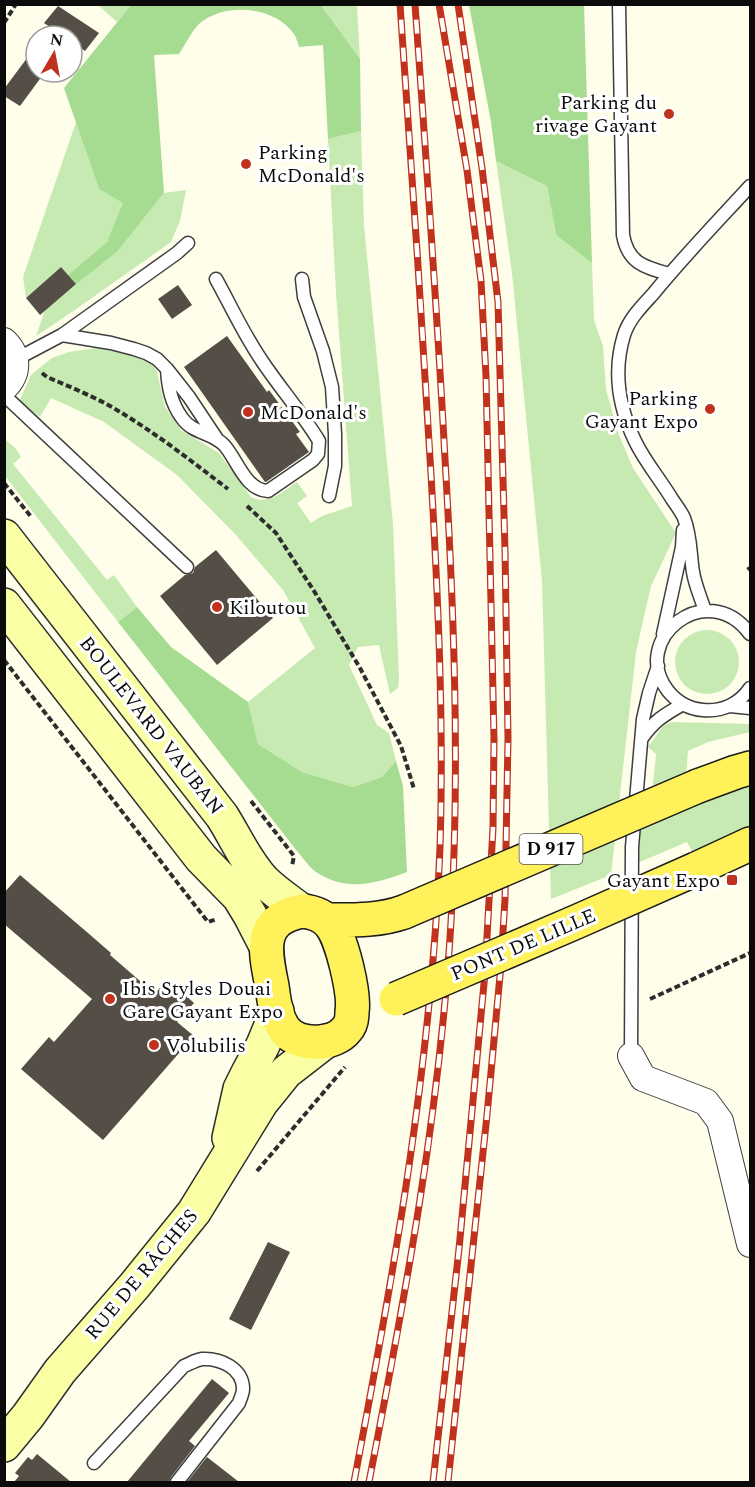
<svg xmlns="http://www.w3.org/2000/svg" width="755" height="1487" font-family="Spectral,serif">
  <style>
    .green { fill: #c6eab2 }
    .forest { fill: #a6dc91 }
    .building { fill: #544e47 }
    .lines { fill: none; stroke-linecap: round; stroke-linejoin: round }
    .lane-casing { stroke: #3e3e3e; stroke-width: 15 }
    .street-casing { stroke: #3e3e3e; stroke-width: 28 }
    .secondary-casing { stroke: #2d2d2d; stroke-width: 36 }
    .primary-casing { stroke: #1c1c1c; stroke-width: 36 }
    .path { stroke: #2d2d2d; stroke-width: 4; stroke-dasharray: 6 3; stroke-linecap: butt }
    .lane { stroke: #fff; stroke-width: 12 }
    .street { stroke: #fff; stroke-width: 26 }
    .secondary { stroke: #faffa5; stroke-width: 33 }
    .primary { stroke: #fff15a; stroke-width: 33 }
    .rail-casing { stroke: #c0311e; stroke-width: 7 }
    .rail { stroke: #fff; stroke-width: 4.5; stroke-dasharray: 14; stroke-linecap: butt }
    .primary-bridge-casing { stroke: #1c1c1c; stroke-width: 36; stroke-linecap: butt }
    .primary-bridge { stroke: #fff15a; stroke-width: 33 }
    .poi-dot { fill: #c0311e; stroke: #fff; stroke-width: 2 }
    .labels { text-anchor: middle; stroke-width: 6; stroke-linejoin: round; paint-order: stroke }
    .shield { fill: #fff; stroke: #545454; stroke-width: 1.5 }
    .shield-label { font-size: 18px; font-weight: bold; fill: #0b0b0b }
    .poi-label { font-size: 20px; fill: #0b0b0b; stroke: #fff; text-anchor: start }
    .street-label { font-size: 20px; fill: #0b0b0b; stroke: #fff }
  </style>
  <rect width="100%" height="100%" fill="#fffeea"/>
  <!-- green -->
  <path class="green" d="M 98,5 L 131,5 L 117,22 Z
    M 321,5 L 357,5 L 360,59 Z
    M 76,122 L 99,189 L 124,203 L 107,242 L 68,275 L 61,267 L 26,298 L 23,277 Z
    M 361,131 L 364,225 L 393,524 L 399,679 L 398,688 L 390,694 L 379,645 L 358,647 L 349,665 L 377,725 L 389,733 L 396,761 L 382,777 L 353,787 L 302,772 L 258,744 L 248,702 L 315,648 L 283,590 L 236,535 L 177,475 L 104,422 L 51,398 L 40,417 L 19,402 L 31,375 L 52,358 L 69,352 L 96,348 L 121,352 L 139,358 L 153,365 L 157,372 L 165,407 L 181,430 L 219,453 L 251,497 C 269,506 283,491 297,482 L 307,496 L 297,503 L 311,523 L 322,516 L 352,506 L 336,293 L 328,139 Z
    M 496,161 L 547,186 L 556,235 L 592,263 L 594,320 L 603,346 L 606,390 L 619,435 L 633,468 L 676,533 L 651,586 L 636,652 L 611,875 L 551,899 L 542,581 L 512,273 Z
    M 186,190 L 180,221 L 171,242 L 72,312 L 36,336 L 45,310 L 76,283 L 117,252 L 164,193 Z
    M 5,439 L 16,449 L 21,457 L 13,464 L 107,580 L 114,575 L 137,607 L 118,622 L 5,476 Z
    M675 662a32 32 0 1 1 64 0a32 32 0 1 1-64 0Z
    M 672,722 L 750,724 L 750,732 L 708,742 L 688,751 L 684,806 L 750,782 L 750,827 L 693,853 L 687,842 L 635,864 L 639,828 L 649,824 L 656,754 L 648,747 L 664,725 Z"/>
  <!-- forest -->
  <path class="forest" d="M 131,5 L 321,5 L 360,59 L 361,131 L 328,139 L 323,45 L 299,47 C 298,43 296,37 294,34 C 274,6 226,2 200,23 C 193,29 185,45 179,54 L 154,55 L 164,193 L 117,252 L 76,284 L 68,275 L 107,242 L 123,203 L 99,189 L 64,88 Z
    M 469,5 L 584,5 L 592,263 L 556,235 L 547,186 L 496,161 L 491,122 Z
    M 137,607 L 171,647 L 248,702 L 258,744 L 302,772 L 353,787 L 382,777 L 396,761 L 403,786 L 407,872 C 376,884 346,892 316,872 C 309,867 303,858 297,851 L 118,622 Z"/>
  <!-- building -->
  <path class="building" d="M 58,6 L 99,33 L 85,51 L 72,42 L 72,36 L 44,36 L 50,27 L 44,23 Z
    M 36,46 L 36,72 L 45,72 L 20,106 L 4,96 L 4,89 Z
    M 61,267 L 76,284 L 40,315 L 26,298 Z
    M 178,285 L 192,305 L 172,319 L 158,299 Z
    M 227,336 L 267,392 L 269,390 L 300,432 L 296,434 L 309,452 L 266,482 L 265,482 L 184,367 Z
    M 216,550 L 273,618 L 217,665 L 160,596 L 185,575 L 193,573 L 195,567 Z
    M 20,875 L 88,933 L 111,953 L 110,955 L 155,994 L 167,979 L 194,1003 L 177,1022 L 194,1036 L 103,1140 L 21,1069 L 49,1037 L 54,1042 L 92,999 L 4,924 L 4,893 Z
    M 268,1242 L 290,1252 L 251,1330 L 229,1319 Z
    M 212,1379 L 229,1393 L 189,1441 L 195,1446 L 171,1477 L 169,1482 L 127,1482 Z
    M 37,1454 L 71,1482 L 14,1482 L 19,1476 L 15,1473 L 28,1457 L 32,1460 Z
    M 207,1457 L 239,1482 L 187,1482 Z"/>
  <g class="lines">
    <defs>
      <path id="lane" d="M 619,4 L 623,235 C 628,263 644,267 669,274
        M 302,279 L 304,297 L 323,351 L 332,387 L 335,434 L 335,466 L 329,496
        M 62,335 L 111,343 L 134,349 L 146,353 L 157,359 L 167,369 C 168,387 171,403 182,418 C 193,434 212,432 224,445 C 237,459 245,490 268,491 L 313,460 L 318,454 L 319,441 C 302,413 280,388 262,361 C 244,335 231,306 216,279
        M 15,358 L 26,354 L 62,335 L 177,253 L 188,243
        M 167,369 L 189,397 L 217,439
        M 4,395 L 187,567
        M 705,611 C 701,598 695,585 693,572 C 690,553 691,536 684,518 C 681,511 676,505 672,499 C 660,479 645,462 635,441 C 619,408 613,371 624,335 C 629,319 642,306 653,294 C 684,256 718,221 750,186
        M 663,634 L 682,547 L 683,530
        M 750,634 C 707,576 628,640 668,691 C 677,702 689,709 703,710 C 723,712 740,703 750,688
        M 730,706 L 750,708
        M 642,738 C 655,720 664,715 683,704
        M 631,1056 L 632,847 L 643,719 L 649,693 L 658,666
        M 94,1463 L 184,1366 C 189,1364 196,1360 202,1359 C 220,1358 243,1368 243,1389 C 243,1394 240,1399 239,1403 L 177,1482"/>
      <path id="street" d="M 4,341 C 19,355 19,374 4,388
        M 631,1056 L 643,1078 L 706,1102 L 720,1121 L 750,1244"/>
      <path id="secondary" d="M 4,536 L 222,816 C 236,838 246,862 264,881 C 275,892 289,901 302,911
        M 4,605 L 201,858 L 239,897 L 250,915 L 266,946
        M 229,1138 L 240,1089 L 249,1071 L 263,1045 L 277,1011
        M 4,1445 L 28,1416 L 60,1371 L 135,1285 L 194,1212 L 261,1103 L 286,1072 L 326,1041"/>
      <path id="primary" d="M 698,786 L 736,772 L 750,768
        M 696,869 L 750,844
        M 302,911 C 313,912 323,915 330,924 C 342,938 355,994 352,1012 C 352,1018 351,1025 347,1029 C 334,1046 299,1047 285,1030 C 276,1018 274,1001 272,986 C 265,951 257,920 302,911 Z
        M 326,920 C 352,920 379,921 404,912"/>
    </defs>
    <!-- lane casing -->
    <use href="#lane" class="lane-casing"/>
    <!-- street casing -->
    <use href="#street" class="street-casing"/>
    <!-- secondary casing -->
    <use href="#secondary" class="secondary-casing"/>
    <!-- primary casing -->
    <use href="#primary" class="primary-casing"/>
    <!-- path -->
    <path class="path" d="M 4,23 L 16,4
      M 42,373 L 47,377 C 68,386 90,395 110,406 C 152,430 190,460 228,489
      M 4,483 L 32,518
      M 247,506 L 276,533 L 314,591 L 360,668 L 401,746 L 414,789
      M 748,567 L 750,570
      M 4,660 L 208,922 L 217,919
      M 251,801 L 294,856 L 292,866
      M 650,999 L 750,953
      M 257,1171 L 345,1067"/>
    <!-- lane -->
    <use href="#lane" class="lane"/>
    <!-- street -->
    <use href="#street" class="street"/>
    <!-- secondary -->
    <use href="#secondary" class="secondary"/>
    <!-- primary -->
    <use href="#primary" class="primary"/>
    <defs>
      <path id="rail" d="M 354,1482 C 394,1272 432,1061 440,847 C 444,722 438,598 431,474 C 422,317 411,161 400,4
        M 369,1482 C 405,1297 440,1111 451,922 C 460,767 454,613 445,459 C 437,307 426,156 415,4
        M 433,1482 L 459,1249 L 485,973 L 493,828 L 494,739 L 486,376 L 481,281 L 467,170 L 439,4
        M 448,1482 L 487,1115 L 501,965 L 505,899 L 508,739 L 505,550 L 498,302 L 482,168 L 458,4"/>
    </defs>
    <!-- rail casing -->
    <use href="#rail" class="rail-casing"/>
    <!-- rail -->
    <use href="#rail" class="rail"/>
    <defs>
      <path id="primary-bridge" d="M 404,912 L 698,786
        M 396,999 L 576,922 L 696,869"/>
    </defs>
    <!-- primary-bridge casing -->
    <use href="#primary-bridge" class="primary-bridge-casing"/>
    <!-- primary-bridge -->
    <use href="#primary-bridge" class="primary-bridge"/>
  </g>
  <!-- markers -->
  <g class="poi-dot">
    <circle cx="669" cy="114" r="6"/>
    <circle cx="246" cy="164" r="6"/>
    <circle cx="710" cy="409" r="6"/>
    <circle cx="248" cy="412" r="6"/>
    <circle cx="217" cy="607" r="6"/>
    <rect x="726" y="874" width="12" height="12" rx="3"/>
    <circle cx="110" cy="999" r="6"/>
    <circle cx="154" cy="1045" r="6"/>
  </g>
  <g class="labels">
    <!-- shield labels -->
    <rect class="shield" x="519.5" y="834" width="63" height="30" rx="4.5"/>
    <g class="shield-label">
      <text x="551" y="855">D 917</text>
    </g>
    <!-- poi labels -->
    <g class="poi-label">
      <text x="657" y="109" text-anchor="end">Parking du<tspan x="657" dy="23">rivage Gayant</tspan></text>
      <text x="258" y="159">Parking<tspan x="258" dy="23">McDonald's</tspan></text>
      <text x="698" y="405" text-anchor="end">Parking<tspan x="698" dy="23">Gayant Expo</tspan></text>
      <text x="260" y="419">McDonald's</text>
      <text x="229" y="614">Kiloutou</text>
      <text x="720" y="887" text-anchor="end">Gayant Expo</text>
      <text x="122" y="995">Ibis Styles Douai<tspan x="122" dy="23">Gare Gayant Expo</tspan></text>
      <text x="166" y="1052">Volubilis</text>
    </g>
    <!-- street labels -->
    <g class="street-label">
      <text transform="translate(152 725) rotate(52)" y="7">BOULEVARD VAUBAN</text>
      <text transform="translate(523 944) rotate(-23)" y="7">PONT DE LILLE</text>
      <text transform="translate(141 1274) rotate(-50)" y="7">RUE DE RÂCHES</text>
    </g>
  </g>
  <!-- border -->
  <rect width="755" height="1487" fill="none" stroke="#0b0b0b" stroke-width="12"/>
  <!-- north arrow -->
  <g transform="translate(54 54) rotate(10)"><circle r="28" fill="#ffffff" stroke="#9d9d9d" stroke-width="1.5"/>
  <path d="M0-4.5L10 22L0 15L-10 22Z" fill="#c0311e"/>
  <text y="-9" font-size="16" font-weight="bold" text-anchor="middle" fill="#0b0b0b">N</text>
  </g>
</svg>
